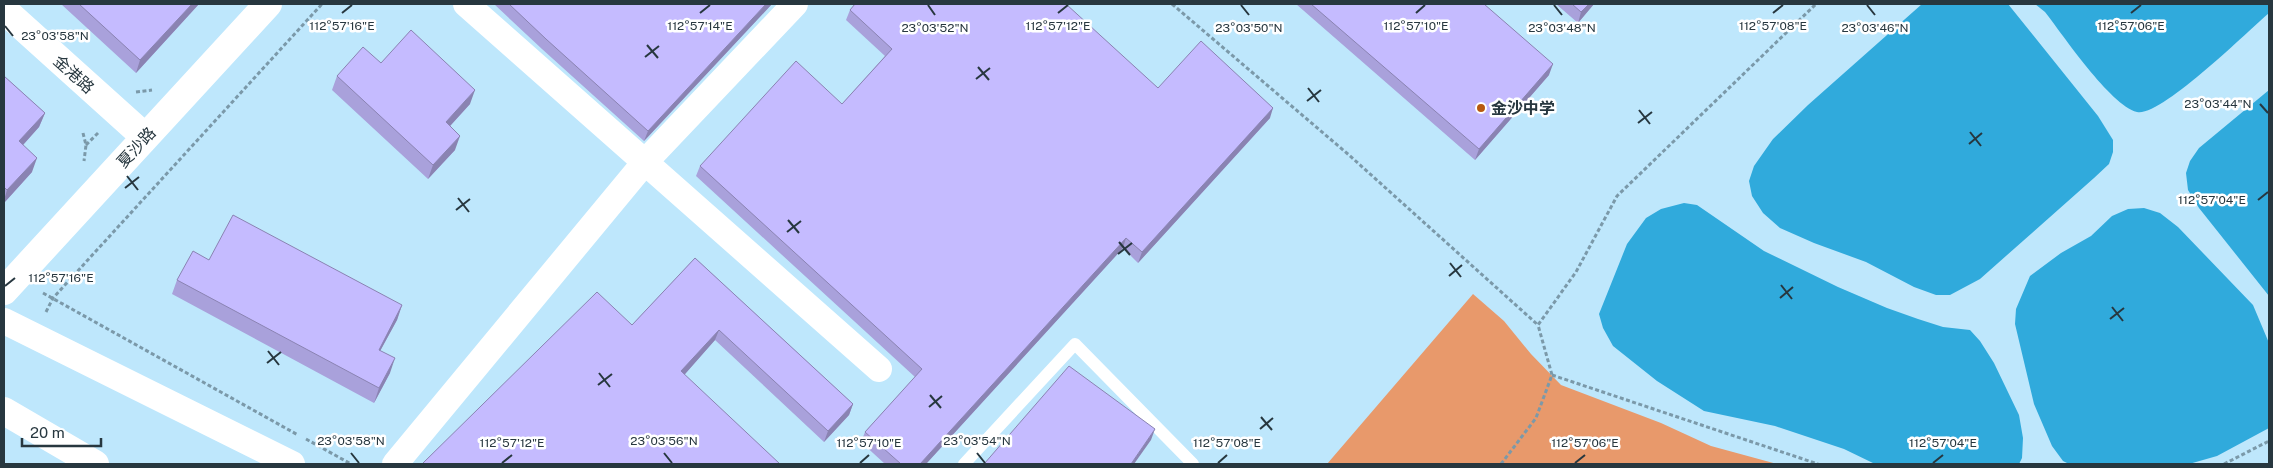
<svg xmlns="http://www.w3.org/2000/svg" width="2273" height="468" font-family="'Public Sans','Noto Sans SC',sans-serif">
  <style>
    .green { fill: #e8996b }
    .water { fill: #30aadc }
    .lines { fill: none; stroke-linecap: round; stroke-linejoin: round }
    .path { stroke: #7b99a9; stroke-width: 3; stroke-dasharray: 4 2.5; stroke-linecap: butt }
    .lane { stroke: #fff; stroke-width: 12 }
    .street { stroke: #fff; stroke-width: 26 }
    .secondary { stroke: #fff; stroke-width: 28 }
    .primary { stroke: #fff; stroke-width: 28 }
    .wall { fill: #a9a1db }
    .shaded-wall { fill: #8a83b2 }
    .building { fill: #c5bbff; stroke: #8a83b2 }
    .ticks { fill: none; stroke: #27373f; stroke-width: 2 }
    .poi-dot { fill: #b8590f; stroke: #fff; stroke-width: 2 }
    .labels { text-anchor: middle; stroke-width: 5; stroke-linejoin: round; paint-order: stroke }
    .street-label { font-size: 16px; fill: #27373f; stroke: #fff }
    .poi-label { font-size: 16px; font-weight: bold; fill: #27373f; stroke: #fff; text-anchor: start }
    .ticks-label { font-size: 12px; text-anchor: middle; fill: #27373f; stroke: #fff; stroke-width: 5; stroke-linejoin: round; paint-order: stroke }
  </style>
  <rect width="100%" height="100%" fill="#bee7fc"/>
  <!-- green -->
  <path class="green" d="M 1473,294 L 1504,321 L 1531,354 L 1561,385 L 1661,423 L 1711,446 L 1777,464 L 1327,464 Z"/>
  <!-- water -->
  <path class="water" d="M 1922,4 L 2008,4 L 2098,116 L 2113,140 L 2113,152 L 2109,164 L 2094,178 L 1980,279 L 1950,295 L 1936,295 L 1914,287 L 1866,262 L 1814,243 L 1780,228 L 1763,213 L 1752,196 L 1749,181 L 1754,166 L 1773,139 L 1808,105 Z
    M 2035,4 L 2269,4 L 2269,13 C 2249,30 2160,118 2137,112 C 2110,105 2063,35 2045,12 Z
    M 2269,90 L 2269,296 L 2199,208 L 2188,190 L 2186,173 L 2190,161 L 2199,148 Z
    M 1684,203 L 1697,205 L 1764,251 L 1838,287 L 1887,308 L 1918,319 L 1943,327 L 1970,330 L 1980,341 L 1994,363 L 2019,415 L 2023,438 L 2022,458 L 2019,464 L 1875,464 L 1844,449 L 1775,426 L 1704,411 L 1657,381 L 1613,346 L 1603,328 L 1599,314 L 1627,244 L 1646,218 L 1661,209 Z
    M 2144,208 L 2160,213 L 2178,227 L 2253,305 L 2269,343 L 2269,428 L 2217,456 L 2189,464 L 2069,464 L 2063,461 L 2052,446 L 2034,404 L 2015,324 L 2016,309 L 2030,276 L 2061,253 L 2091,236 L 2112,216 L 2128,209 Z"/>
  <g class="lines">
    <!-- path -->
    <path class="path" d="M 1172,4 L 1349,155 L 1538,325
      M 136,92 L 152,90
      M 83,133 L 86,145 L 84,161
      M 86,145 L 99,132
      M 43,293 L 298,435
      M 46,312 L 53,298 L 322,4
      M 1552,375 L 1818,464
      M 306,439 L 351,464
      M 1501,464 L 1536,418 L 1552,375 L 1538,325 L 1576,272 L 1617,196 L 1816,4
      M 2224,464 L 2269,441"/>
    <!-- lane -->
    <path class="lane" d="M 964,464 L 1075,344 L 1193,464"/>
    <!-- street -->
    <path class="street" d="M 466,4 L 879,369
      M 4,321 L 292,464
      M 395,464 L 645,162 L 795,4"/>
    <!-- secondary -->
    <path class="secondary" d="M 4,10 L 145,137
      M 4,291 L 268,4"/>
    <!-- primary -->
    <path class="primary" d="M 4,411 L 95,464"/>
  </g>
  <!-- wall -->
  <path class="wall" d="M 61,4 L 199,4 L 136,73 Z
    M 494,4 L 772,4 L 644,141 L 542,49 Z
    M 1296,4 L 1484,4 L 1549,75 L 1475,160 Z
    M 1556,4 L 1594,4 L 1578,23 Z
    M 850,10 L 1158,88 L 1270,118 L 1138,263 L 1123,248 L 926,464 L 885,464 L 861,442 L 865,432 L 915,377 L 696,176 L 700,166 L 842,104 L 885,56 L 846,20 Z
    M 381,63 L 470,104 L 450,126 L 455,150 L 428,179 L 332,90 L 337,76 Z
    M 4,76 L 45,113 L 39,127 L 23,145 L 32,172 L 4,203 Z
    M 695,258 L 853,404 L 849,415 L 824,442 L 715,340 L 685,374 L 632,325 Z
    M 209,260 L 402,305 L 397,320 L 380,351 L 390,373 L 374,403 L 172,294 L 177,280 Z"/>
  <!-- shaded-wall -->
  <path class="shaded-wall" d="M 192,4 L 199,4 L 136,73 L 140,60 Z
    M 766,4 L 772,4 L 644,141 L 648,131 Z
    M 1589,4 L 1594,4 L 1578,23 L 1581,12 Z
    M 1553,64 L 1549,75 L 1475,160 L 1479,149 Z
    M 475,90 L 470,104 L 440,137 L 446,122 Z
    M 1273,108 L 1270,118 L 1138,263 L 1142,252 Z
    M 45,113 L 39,127 L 14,155 L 19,141 Z
    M 460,136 L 455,150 L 428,179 L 433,165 Z
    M 37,158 L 32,172 L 4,203 L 4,200 L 7,190 Z
    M 1126,238 L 1123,248 L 926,464 L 920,464 Z
    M 402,305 L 397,320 L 373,364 L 379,350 Z
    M 719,330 L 715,340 L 678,382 L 681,371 Z
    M 395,358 L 390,373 L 374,403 L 379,388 Z
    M 853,404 L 849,415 L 824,442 L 828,431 Z
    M 1155,429 L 1151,440 L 1134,464 L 1131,464 Z"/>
  <!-- building -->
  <path class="building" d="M 79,4 L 192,4 L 140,60 Z
    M 509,4 L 766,4 L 648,131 L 546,39 Z
    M 855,4 L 1066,4 L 1158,88 L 1201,41 L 1273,108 L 1142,252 L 1126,238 L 920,464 L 901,464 L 865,432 L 922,369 L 700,166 L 796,61 L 842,104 L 892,49 L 850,10 Z
    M 1311,4 L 1484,4 L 1553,64 L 1479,149 Z
    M 1572,4 L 1589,4 L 1581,12 Z
    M 411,30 L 475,90 L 446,122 L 460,136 L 433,165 L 337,76 L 363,47 L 381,63 Z
    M 4,76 L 45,113 L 19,141 L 37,158 L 7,190 L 4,187 Z
    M 233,215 L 402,305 L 379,350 L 395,358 L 379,388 L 177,280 L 193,251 L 209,260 Z
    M 695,258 L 853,404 L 828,431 L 719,330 L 681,371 L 780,464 L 422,464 L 597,292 L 632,325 Z
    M 1069,366 L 1155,429 L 1131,464 L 984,464 Z"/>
  <!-- ticks -->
  <path class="ticks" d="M 928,5 L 935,15M 1241,5 L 1249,15M 1554,5 L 1562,15M 1867,5 L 1875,15M 342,13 L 352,5M 700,13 L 710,5M 1058,13 L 1068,5M 1416,13 L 1425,5M 1773,13 L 1783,5M 2131,13 L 2141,5M 5,26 L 13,36M 647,45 L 658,58M 645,57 L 659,46M 978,67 L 989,80M 976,79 L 990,68M 1308,88 L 1319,102M 1307,101 L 1321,90M 2260,104 L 2268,113M 1639,110 L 1650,124M 1638,123 L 1652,112M 1970,132 L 1981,146M 1969,144 L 1982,133M 127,176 L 138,190M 125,188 L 139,177M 458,198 L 469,212M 2258,200 L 2268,192M 456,210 L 470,199M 788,220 L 799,233M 787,232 L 801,221M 1119,242 L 1130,255M 1118,254 L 1132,243M 1450,263 L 1461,277M 1449,276 L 1462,265M 1781,285 L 1792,299M 5,286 L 15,278M 1780,298 L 1793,287M 2112,307 L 2123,321M 2110,319 L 2124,308M 268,351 L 279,365M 267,363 L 281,352M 599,373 L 610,387M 598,385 L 612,374M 930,395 L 941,408M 929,407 L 942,396M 1261,417 L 1272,430M 1260,429 L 1273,418M 351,453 L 359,463M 664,453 L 672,463M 977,453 L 985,463M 502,463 L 512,455M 860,463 L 869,455M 1218,463 L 1227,455M 1575,463 L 1585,455M 1933,463 L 1943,455"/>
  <!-- markers -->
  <circle class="poi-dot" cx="1481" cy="108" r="5"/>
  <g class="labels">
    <!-- street labels -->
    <g class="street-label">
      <text transform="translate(74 74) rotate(42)" y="6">金港路</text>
      <text transform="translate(136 147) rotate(-47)" y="6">夏沙路</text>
    </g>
    <!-- poi labels -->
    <g class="poi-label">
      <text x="1491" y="114">金沙中学</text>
    </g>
  </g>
  <g class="ticks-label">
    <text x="342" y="30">112°57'16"E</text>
    <text x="700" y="30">112°57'14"E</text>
    <text x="1058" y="30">112°57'12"E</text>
    <text x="1416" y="30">112°57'10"E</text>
    <text x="1773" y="30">112°57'08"E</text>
    <text x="2131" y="30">112°57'06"E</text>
    <text x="1562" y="32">23°03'48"N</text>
    <text x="935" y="32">23°03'52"N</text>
    <text x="1249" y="32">23°03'50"N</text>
    <text x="1875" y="32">23°03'46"N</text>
    <text x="55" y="40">23°03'58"N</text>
    <text x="2218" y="108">23°03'44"N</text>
    <text x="2212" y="204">112°57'04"E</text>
    <text x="61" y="282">112°57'16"E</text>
    <text x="351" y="445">23°03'58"N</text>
    <text x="664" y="445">23°03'56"N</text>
    <text x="977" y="445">23°03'54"N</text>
    <text x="512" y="447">112°57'12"E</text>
    <text x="869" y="447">112°57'10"E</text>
    <text x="1227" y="447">112°57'08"E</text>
    <text x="1585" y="447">112°57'06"E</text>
    <text x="1943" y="447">112°57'04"E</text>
  </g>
  <!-- border -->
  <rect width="2273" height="468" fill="none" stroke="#27373f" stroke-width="10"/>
  <!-- scale -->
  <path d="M22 438v8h79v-8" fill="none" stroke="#27373f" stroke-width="2.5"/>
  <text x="30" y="438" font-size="15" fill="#27373f" stroke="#ffffff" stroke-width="4" paint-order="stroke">20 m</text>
</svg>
